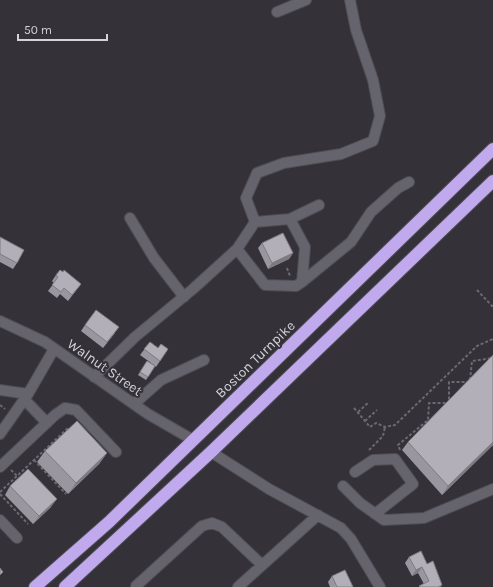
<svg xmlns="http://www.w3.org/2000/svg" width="493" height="587" font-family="Karla,sans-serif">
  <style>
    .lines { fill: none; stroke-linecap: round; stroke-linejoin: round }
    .minor-casing { stroke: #4f4d54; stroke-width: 12 }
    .highway-casing { stroke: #4f4d54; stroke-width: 14 }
    .path { stroke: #6c6a71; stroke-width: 2; stroke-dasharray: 3 2; stroke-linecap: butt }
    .minor { stroke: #65636c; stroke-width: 10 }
    .highway { stroke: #c1a9ee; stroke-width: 12 }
    .wall { fill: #99969f }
    .shaded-wall { fill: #7d7a82 }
    .building { fill: #b2afb9; stroke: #7d7a82 }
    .labels { text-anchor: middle; stroke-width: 4; stroke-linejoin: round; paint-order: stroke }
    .street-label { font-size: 14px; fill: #d4d3d8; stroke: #343139 }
  </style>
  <rect width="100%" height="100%" fill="#343139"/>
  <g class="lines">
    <defs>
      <path id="minor" d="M 277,12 L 306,0
        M 130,218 L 154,258 L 184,297
        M 290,219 L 319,205
        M 255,222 L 246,198 L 257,173 L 284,163 L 341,154 L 373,141 L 380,116 L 373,80 L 356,30 L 350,0
        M 302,282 L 351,242 L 371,212 L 398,188 L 409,182
        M 0,321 L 45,342 L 148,414 L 193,440
        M 94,377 L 135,337 L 193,289 L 237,249 L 255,222 L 290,219 L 305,247 L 302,282 L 296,286 L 265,285 L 237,249
        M 0,390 L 28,394 L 54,349
        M 24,399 L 47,423
        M 134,404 L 161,380 L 204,360
        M 0,434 L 28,394
        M 211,452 L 269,489 L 341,528 L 351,539 L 380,587
        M 0,467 L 55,415 L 65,408 L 76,410 L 116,452
        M 355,472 L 373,460 L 395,459 L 413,484 L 375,514
        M 343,486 L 360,503 L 384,520 L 424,518 L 493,489
        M 0,520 L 17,538
        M 136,586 L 202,526 L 212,523 L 222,527 L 262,565
        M 238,587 L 318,515"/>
      <path id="highway" d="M 35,587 L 109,522 L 493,149
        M 65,587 L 211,452 L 493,181"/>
    </defs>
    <!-- minor casing -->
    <use href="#minor" class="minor-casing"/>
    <!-- highway casing -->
    <use href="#highway" class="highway-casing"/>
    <!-- path -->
    <path class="path" d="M 287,268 L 290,276
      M 477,290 L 493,307
      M 470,380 L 472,361 L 493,358
      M 0,405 L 5,409
      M 354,408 L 370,427 L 376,423 L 385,427 L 395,425 L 477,346 L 493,339
      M 358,412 L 369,402
      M 365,421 L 377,410
      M 369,450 L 383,436 L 385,427
      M 400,450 L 398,445 L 428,420 L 429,403 L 449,403 L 449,382 L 468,382
      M 34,460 L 66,494
      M 11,470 L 17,476
      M 0,492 L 68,428 L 70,430
      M 0,494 L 28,524"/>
    <!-- minor -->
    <use href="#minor" class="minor"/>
    <!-- highway -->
    <use href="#highway" class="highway"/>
  </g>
  <!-- wall -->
  <path class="wall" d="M 0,237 L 17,263 L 13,269 L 0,262 Z
    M 262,243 L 293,253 L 289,259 L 268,269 L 258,248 Z
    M 56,275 L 81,284 L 68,301 L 60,294 L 57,298 L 48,291 L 54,283 L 52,281 Z
    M 85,325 L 115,333 L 103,348 L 81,331 Z
    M 150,342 L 158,348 L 168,349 L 156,367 L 155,366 L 146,380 L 138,375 L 147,361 L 154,365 L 140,355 Z
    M 493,355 L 493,445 L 442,495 L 402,450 L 408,442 Z
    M 45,451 L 107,453 L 99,464 L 68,494 L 37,462 Z
    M 10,486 L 51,507 L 33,524 L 5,495 Z
    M 409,557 L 427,564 L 441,587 L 419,587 L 424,584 L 418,573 L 412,576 L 405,563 Z
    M 332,576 L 353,587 L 330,587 L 328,582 Z"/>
  <!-- shaded-wall -->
  <path class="shaded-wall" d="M 293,253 L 289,259 L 268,269 L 272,263 Z
    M 493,442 L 493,445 L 442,495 L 448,486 Z
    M 107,453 L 99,464 L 68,494 L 76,483 Z
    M 57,499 L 51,507 L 33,524 L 39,516 Z
    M 422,567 L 418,573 L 412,576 L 416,570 Z"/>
  <!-- building -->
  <path class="building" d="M 283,233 L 293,253 L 272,263 L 262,243 Z
    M 0,237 L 24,250 L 17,263 L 0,254 Z
    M 60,270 L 63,272 L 64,270 L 81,284 L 72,295 L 64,288 L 61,292 L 52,285 L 58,277 L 56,275 Z
    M 96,310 L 119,327 L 107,342 L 85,325 Z
    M 150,342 L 158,348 L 161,344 L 168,349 L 160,361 L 144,349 Z
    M 493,355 L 493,442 L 448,486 L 408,442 Z
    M 147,361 L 155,366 L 148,377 L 140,372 Z
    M 77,421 L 107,453 L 76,483 L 45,451 Z
    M 28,469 L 57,499 L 39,516 L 10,486 Z
    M 421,551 L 427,564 L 433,561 L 442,585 L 438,587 L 420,587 L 419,586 L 429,581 L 422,567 L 416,570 L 409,557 Z
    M 0,568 L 3,572 L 0,575 Z
    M 345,570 L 353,587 L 337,587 L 332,576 Z"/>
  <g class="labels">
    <!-- street labels -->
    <g class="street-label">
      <text transform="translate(255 359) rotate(-44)" y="5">Boston Turnpike</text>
      <text transform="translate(105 367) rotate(35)" y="5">Walnut Street</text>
    </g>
  </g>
  <!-- scale -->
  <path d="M18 34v6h89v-6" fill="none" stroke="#d4d3d8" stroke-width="2"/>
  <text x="24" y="34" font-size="12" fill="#d4d3d8" stroke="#343139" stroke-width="3" paint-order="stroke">50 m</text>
</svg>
